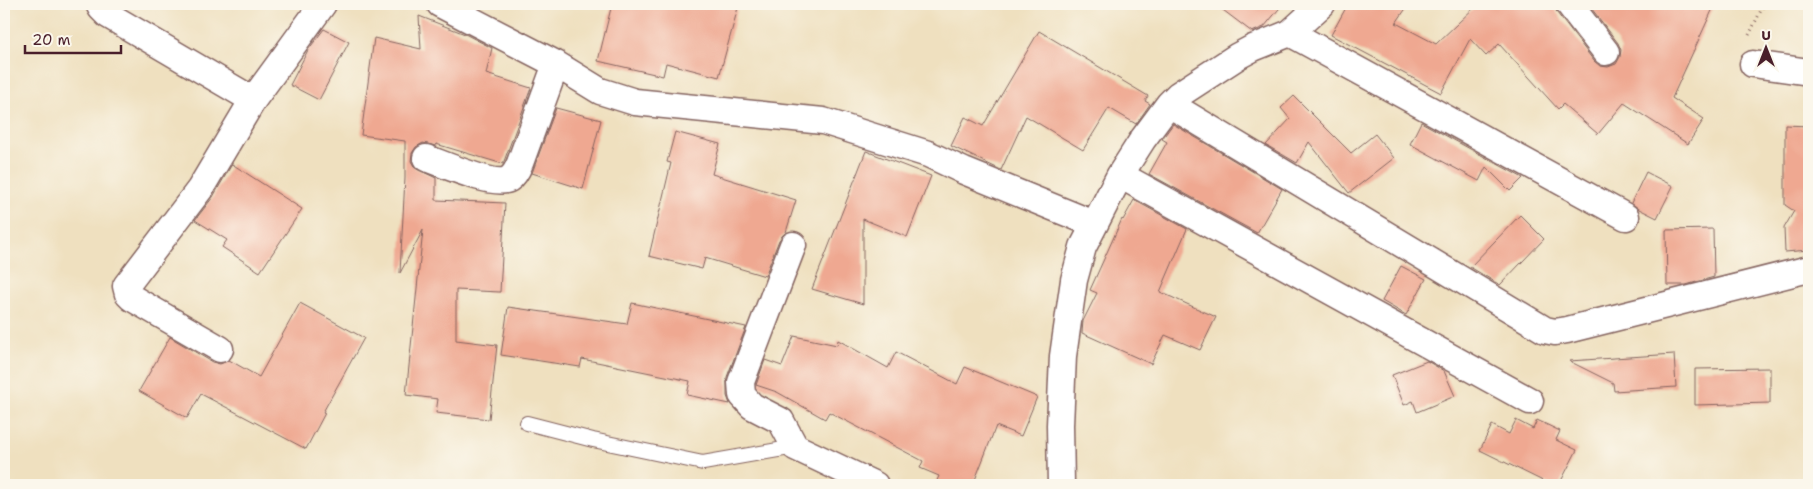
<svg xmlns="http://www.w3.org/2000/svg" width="1813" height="489" font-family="'Shantell Sans',sans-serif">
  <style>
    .building { fill: #efa891 }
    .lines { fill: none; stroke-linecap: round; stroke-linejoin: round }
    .lane-casing { stroke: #84635f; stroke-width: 16 }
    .street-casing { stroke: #84635f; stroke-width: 29 }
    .path { stroke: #84635f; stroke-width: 3; stroke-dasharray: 1 4; stroke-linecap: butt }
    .lane { stroke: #fff; stroke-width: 14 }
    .street { stroke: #fff; stroke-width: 26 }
  </style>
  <rect width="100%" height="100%" fill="#fbf7ec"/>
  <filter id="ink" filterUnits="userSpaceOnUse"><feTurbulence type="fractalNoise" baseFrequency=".02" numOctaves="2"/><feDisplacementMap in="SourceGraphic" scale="10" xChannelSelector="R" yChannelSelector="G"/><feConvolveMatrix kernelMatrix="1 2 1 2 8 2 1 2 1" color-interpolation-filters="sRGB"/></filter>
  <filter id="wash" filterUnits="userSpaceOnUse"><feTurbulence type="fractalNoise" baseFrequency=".0096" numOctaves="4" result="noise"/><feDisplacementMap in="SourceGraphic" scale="20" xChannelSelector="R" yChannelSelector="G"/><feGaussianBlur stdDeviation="1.12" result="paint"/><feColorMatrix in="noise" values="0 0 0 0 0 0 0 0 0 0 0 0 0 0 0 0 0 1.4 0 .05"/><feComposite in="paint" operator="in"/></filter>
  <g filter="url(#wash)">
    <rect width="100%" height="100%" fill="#efe0bf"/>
    <g id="blocks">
      <!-- building -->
      <path class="building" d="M 612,4 L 739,4 L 719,77 L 666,63 L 663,76 L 598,61 Z
        M 1215,4 L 1283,4 L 1264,27 L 1252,32 Z
        M 1348,4 L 1409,4 L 1396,23 L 1436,44 L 1478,4 L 1554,4 L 1557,13 L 1594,61 L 1600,66 L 1608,67 L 1616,64 L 1620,57 L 1621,50 L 1618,43 L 1588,4 L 1715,4 L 1672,98 L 1704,119 L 1688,144 L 1624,103 L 1598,134 L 1563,104 L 1558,109 L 1499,44 L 1486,56 L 1470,39 L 1441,93 L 1331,35 Z
        M 419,16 L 465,34 L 492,48 L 486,74 L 531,88 L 503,164 L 436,144 L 436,146 L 423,143 L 416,147 L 412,153 L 411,161 L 415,168 L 436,178 L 436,200 L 505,203 L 500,292 L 456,290 L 456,340 L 497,345 L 489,419 L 436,413 L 438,399 L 406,395 L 423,230 L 400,273 L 405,178 L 405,141 L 361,135 L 374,38 L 421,49 Z
        M 324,29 L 349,42 L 319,100 L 290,85 L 308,50 Z
        M 1039,31 L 1148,96 L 1145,101 L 1150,104 L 1136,124 L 1109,108 L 1083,150 L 1026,116 L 1001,170 L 951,146 L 965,117 L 983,126 Z
        M 1294,96 L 1351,153 L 1375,134 L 1394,158 L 1349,193 L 1309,142 L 1297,163 L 1266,145 L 1290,119 L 1281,108 Z
        M 556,108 L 601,120 L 583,189 L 532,173 Z
        M 1421,122 L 1523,178 L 1510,191 L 1486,167 L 1479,181 L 1410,144 Z
        M 1173,124 L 1282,189 L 1257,233 L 1149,174 L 1167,142 L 1162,139 Z
        M 1785,125 L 1809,126 L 1809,250 L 1785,252 L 1784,228 L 1794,211 L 1785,205 Z
        M 675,132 L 720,144 L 712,174 L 796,200 L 786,232 L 779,240 L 765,276 L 705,258 L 702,269 L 649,256 L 671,163 L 667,162 Z
        M 866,151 L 931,176 L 907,237 L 863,219 L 863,304 L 812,289 Z
        M 232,164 L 302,209 L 260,272 L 222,247 L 227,240 L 195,220 L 213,197 Z
        M 1646,172 L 1673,186 L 1657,218 L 1639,209 L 1631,203 Z
        M 1134,200 L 1187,229 L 1160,292 L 1216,317 L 1200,350 L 1165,335 L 1151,364 L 1082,333 L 1083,321 L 1097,293 L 1090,290 L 1122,219 L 1123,220 Z
        M 1520,215 L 1544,239 L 1500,285 L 1470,267 Z
        M 1713,229 L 1714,277 L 1686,285 L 1667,285 L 1666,230 Z
        M 1401,266 L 1426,279 L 1406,315 L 1382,301 Z
        M 300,303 L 364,338 L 323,412 L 325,413 L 306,449 L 201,394 L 187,418 L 139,391 L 170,337 L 212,362 L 220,364 L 229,360 L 259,377 Z
        M 632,303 L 746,327 L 727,377 L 727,396 L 730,404 L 687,395 L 690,381 L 582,359 L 580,367 L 501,355 L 508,307 L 627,324 Z
        M 794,336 L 837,345 L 838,340 L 888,368 L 896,352 L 957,384 L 965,367 L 1037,397 L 1021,436 L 996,426 L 973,485 L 935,485 L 939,476 L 920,468 L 923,461 L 829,412 L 825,419 L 777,392 L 756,385 L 765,360 L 782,366 Z
        M 1674,354 L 1676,387 L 1614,391 L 1613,383 L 1569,361 Z
        M 1427,361 L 1444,371 L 1455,396 L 1417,412 L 1413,401 L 1404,405 L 1392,375 Z
        M 1770,368 L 1770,403 L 1695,405 L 1695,369 Z
        M 1516,420 L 1533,429 L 1537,420 L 1560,431 L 1556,440 L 1577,450 L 1559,485 L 1551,485 L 1480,450 L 1492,425 L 1509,434 Z"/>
    </g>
  </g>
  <g filter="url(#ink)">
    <use href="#blocks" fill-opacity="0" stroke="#84635f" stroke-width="1"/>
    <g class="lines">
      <defs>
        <path id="lane" d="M 527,423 L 593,440 L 703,463 L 795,447"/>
        <path id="street" d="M 99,4 L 101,8 L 108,15 L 253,100
          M 440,4 L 556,64 L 600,91 L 635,102 L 823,121 L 928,154 L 964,171 L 1094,224
          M 1569,4 L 1606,52
          M 1290,33 L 1626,217
          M 1753,64 L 1809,72
          M 1169,104 L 1545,330 L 1555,332 L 1567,330 L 1809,269
          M 426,158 C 443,164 495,187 509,179 C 515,175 518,168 520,163 L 556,64
          M 1120,175 L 1530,401
          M 793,245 L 741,382 L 742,395 L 752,406 L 781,421 L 795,447 L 875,485
          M 220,349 L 132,298 L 128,294 L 126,286 L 200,189 L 253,100 L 323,4
          M 1061,485 L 1060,425 L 1063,356 L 1074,280 L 1083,247 L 1120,175 L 1143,139 L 1169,104 L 1178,95 L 1238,56 L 1253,48 L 1290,33 L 1322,4"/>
      </defs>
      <!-- lane casing -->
      <use href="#lane" class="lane-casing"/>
      <!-- street casing -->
      <use href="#street" class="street-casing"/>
      <!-- path -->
      <path class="path" d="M 1749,35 L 1764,4"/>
      <!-- lane -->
      <use href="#lane" class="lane"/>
      <!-- street -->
      <use href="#street" class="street"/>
    </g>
  </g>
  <!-- margin -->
  <rect width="1813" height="489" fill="none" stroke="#fbf7ec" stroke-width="20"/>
  <!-- north arrow -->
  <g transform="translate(1766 48)" stroke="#fbf7ec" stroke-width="4" paint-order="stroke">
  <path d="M0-4L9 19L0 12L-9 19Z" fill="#4a1f2b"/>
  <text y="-8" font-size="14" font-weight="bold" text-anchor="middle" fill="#4a1f2b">U</text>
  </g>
  <!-- scale -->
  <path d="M25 45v8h96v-8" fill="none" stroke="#4a1f2b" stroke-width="2.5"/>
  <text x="32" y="45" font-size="15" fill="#4a1f2b" stroke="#fbf7ec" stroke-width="4" paint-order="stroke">20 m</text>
</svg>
